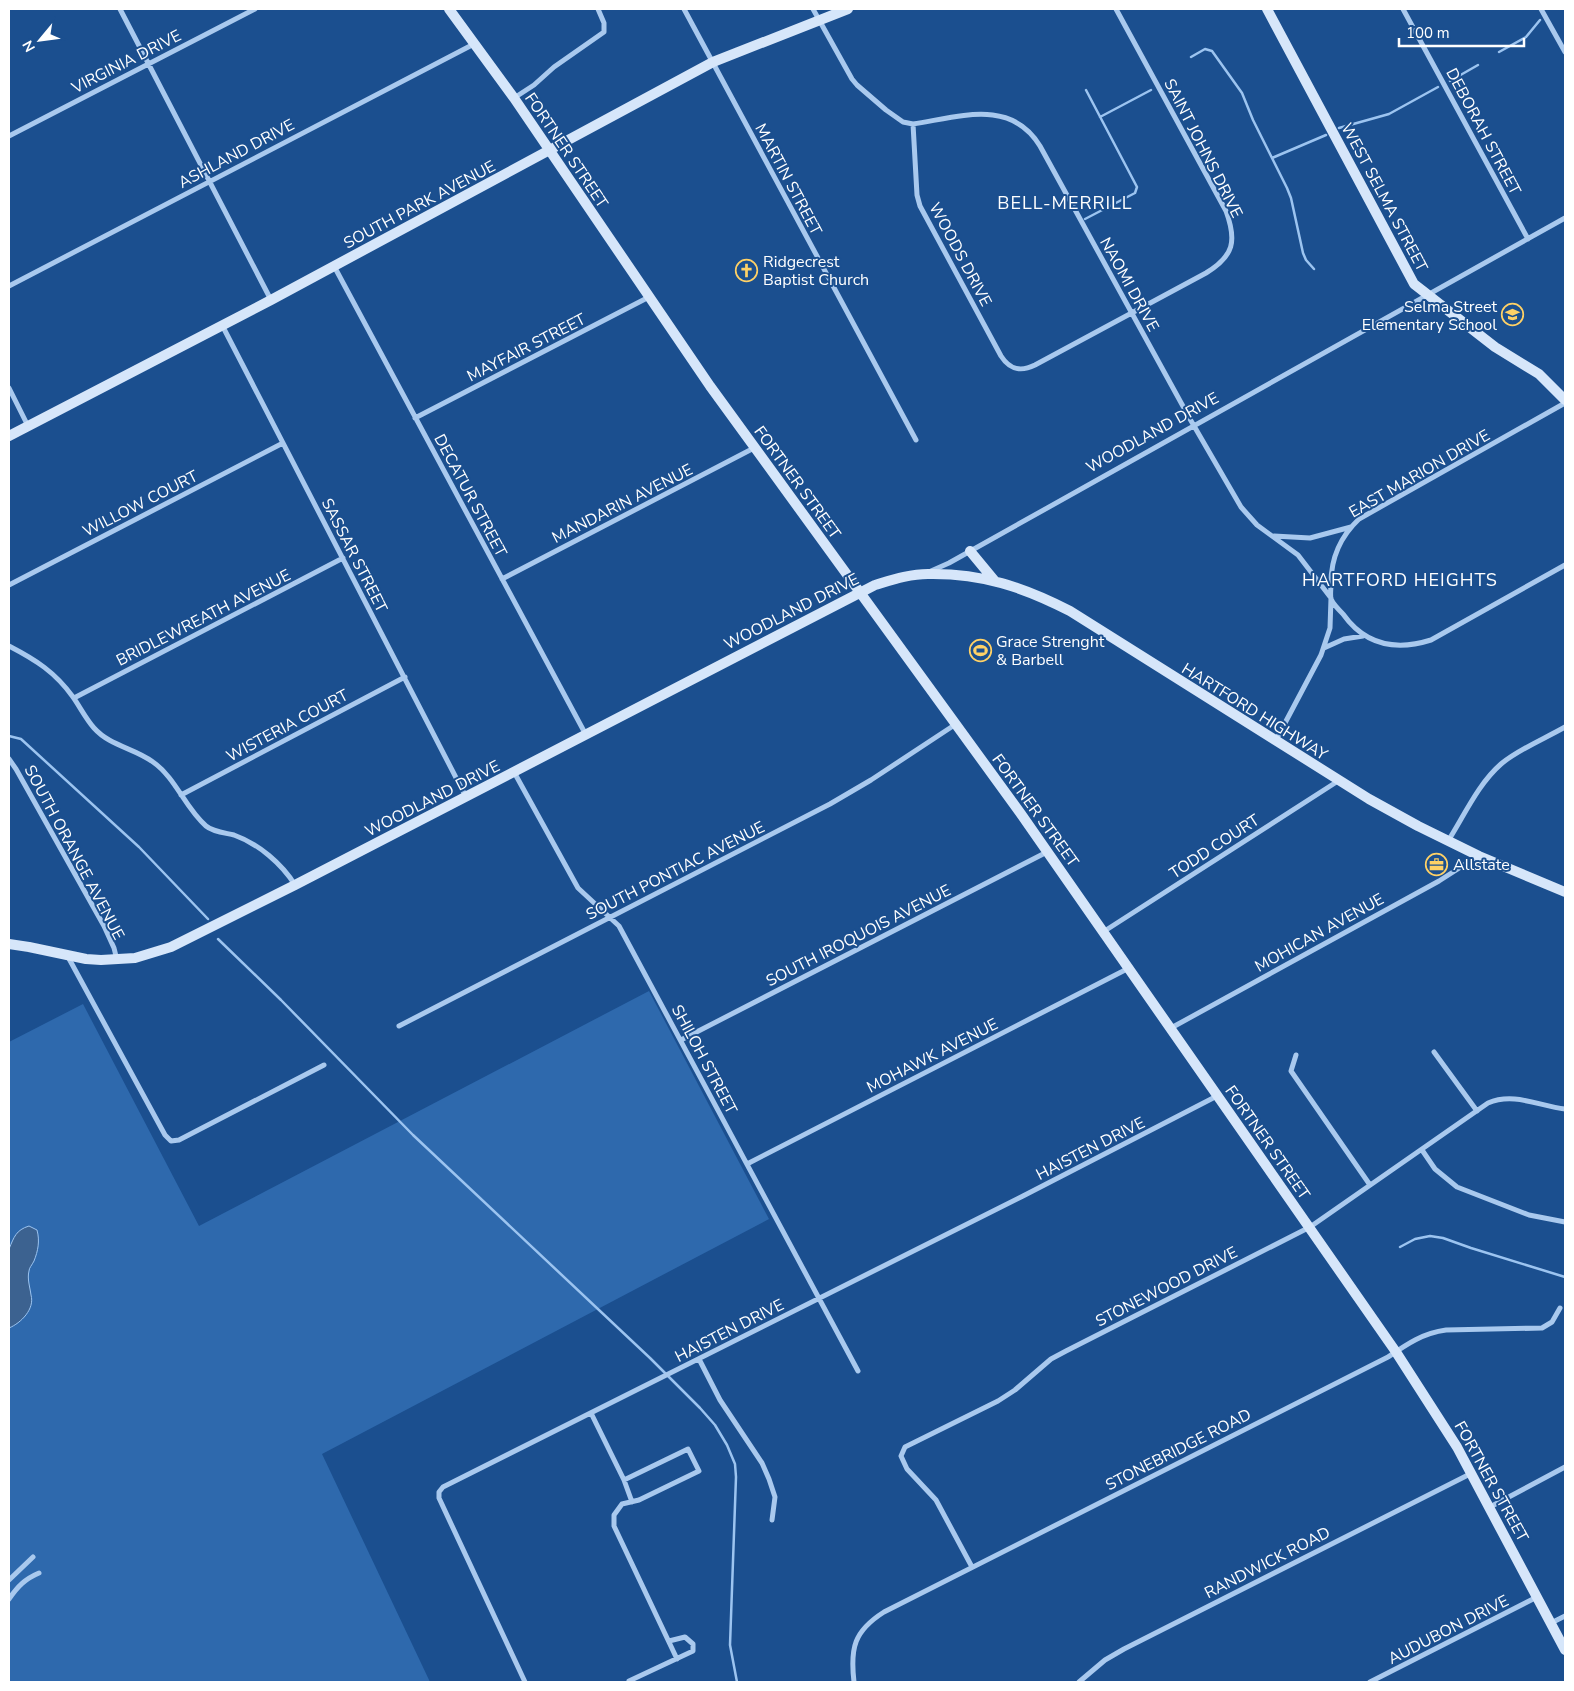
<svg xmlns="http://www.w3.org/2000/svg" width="1574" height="1691" font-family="'Nunito Sans',sans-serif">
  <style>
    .grass { fill: #2e69ad }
    .water { fill: #3c6290; stroke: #9cc4f0 }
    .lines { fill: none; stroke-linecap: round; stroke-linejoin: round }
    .stream { stroke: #9cc4f0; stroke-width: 2.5 }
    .street { stroke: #a9c9ee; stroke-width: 5 }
    .secondary { stroke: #d6e6fa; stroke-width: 10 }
    .labels { text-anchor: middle; stroke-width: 4; stroke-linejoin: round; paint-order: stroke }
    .street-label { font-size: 16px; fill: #fff; stroke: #1b4f8f }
    .poi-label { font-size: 16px; fill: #fff; stroke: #1b4f8f; text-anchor: start }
    .neighbourhood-label { font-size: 18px; letter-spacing: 1px; fill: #fff; stroke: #1b4f8f }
  </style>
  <rect width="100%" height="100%" fill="#1b4f8f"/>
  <!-- grass -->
  <path class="grass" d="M 649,991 L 769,1219 L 322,1454 L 430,1682 L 9,1682 L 9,1042 L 83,1004 L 199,1226 Z"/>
  <!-- water -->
  <path class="water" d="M 29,1226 L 37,1230 C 40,1241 38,1251 34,1261 C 32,1265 29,1268 29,1271 C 27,1279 30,1287 31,1295 C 35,1309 21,1323 9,1328 L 9,1249 C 14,1237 16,1230 29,1226 Z"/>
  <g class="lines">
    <!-- stream -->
    <path class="stream" d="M 1499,52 L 1526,37 L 1540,20
      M 1191,57 L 1205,49 L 1212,51 L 1242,93 L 1253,120 L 1287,188 L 1291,198 L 1303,253 L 1306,260 L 1314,269
      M 1450,81 L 1478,65
      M 1100,117 L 1151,90
      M 1339,128 L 1389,114 L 1438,87
      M 1272,158 L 1326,135
      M 1085,219 L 1135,193 L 1137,187 L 1086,90
      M 9,736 L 21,739 L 139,847 L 208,919
      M 218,939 L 281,1000 L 413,1135 L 650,1358 L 700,1408 L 715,1425 L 727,1445 L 735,1464 L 736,1477 L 730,1645 L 737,1682
      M 1400,1247 L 1415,1239 L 1430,1236 L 1443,1238 L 1471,1248 L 1565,1277"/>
    <!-- street -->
    <path class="street" d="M 120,9 L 271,300
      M 684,9 L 916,440
      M 813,9 L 852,79 L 857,85 L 886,110 L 903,122 L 913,124 C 959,117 1011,98 1040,146 L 1190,419 L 1241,507 L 1257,525 L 1298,555 L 1331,598 L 1330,628 L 1321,655 L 1276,740
      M 1403,9 L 1528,239
      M 1541,9 L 1565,52
      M 514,98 L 534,85 L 554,67 L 604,32 L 604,23 L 598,9
      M 913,124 L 917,195 L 920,206 L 1001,356 C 1010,370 1021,372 1035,365 L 1206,273 C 1234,256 1237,241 1226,211 L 1116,9
      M 9,136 L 255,9
      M 334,266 L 586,735
      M 9,286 L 474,44
      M 222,325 L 466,797
      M 9,388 L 28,426
      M 1565,403 L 1359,519 C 1340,537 1331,557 1331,583 C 1331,588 1330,595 1331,599 C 1333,604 1339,610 1343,614 C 1365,645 1396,651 1431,640 L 1565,565
      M 415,418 L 649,297
      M 1274,536 L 1310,538 L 1351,527
      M 931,571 L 949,563 L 1565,218
      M 502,579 L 754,448
      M 9,585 L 283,443
      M 9,646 C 36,660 55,672 73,697 C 80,707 86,719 94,728 C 110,746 134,748 153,762 C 176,778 185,808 206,826 C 213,832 226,833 234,835 C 259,844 282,864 295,885
      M 1324,648 L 1344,639 L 1363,636
      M 74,698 L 343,558
      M 9,759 L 16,769 L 104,926 L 114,948 L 117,960
      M 514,772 L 578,888 L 619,926 L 858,1371
      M 181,795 L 405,677
      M 1448,841 C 1464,816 1478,784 1501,764 C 1519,749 1544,739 1565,727
      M 1103,932 L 1338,781
      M 67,955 L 165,1135 L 171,1141 L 179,1140 L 324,1065
      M 399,1026 L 830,804 L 871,780 L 956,724
      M 1171,1028 L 1439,881 L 1478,856
      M 681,1040 L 1047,852
      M 1434,1052 L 1477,1111
      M 1296,1055 L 1291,1071 L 1370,1185
      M 1422,1150 L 1435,1169 L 1457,1187 L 1529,1215 L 1565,1222
      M 747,1164 L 1129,968
      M 699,1359 L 720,1400 L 762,1463 L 769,1479 L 775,1497 L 772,1520
      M 591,1413 L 624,1480 L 632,1502
      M 624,1480 L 688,1449 L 699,1471 L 639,1500 L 622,1504 L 614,1515 L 614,1526 L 677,1659
      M 1490,1507 L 1565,1467
      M 972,1567 L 936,1500 L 907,1469 L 901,1456 L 905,1447 L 998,1401 L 1015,1390 L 1051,1359 L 1066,1351 L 1310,1227 L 1488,1103 C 1514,1092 1539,1106 1565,1109
      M 9,1580 L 33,1557
      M 9,1599 C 18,1586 25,1579 39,1573
      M 1551,1623 L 1565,1616
      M 629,1681 L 693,1651 L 693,1644 L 685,1637 L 669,1641
      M 525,1682 L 439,1498 L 439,1492 L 443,1487 L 1023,1196 L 1217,1096
      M 854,1682 C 850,1648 854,1631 884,1612 L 1388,1357 C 1407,1344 1423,1333 1446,1330 L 1542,1328 L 1552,1322 L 1560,1308
      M 1079,1682 L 1105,1660 L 1124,1649 L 1472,1473
      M 1370,1682 L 1537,1597"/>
    <!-- secondary -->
    <path class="secondary" d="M 449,9 L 514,98 L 710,386 L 1021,814 L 1396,1352 L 1457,1447 L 1565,1650
      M 1267,9 L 1414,284 L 1495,347 L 1539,374 L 1565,400
      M 9,436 L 271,300 L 713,62 L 848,9
      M 970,551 L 994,580
      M 9,944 L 29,947 L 86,959 L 101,960 L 135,958 L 171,947 L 295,885 L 875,585 C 892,580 910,574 928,574 C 982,573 1023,587 1070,611 L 1369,799 L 1418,826 L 1479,856 L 1565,892"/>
  </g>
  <!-- icons -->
  <defs>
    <symbol id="church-ring" viewBox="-11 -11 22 22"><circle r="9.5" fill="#1b4f8f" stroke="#ffd166" stroke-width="1.5"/><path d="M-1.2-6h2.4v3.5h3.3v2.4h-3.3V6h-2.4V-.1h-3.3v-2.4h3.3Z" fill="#ffd166"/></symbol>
    <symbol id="school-ring" viewBox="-11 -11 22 22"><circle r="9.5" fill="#1b4f8f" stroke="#ffd166" stroke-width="1.5"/><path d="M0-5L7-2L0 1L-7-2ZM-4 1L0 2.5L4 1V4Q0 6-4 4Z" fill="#ffd166"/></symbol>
    <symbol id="stadium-ring" viewBox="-11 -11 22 22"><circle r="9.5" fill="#1b4f8f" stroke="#ffd166" stroke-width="1.5"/><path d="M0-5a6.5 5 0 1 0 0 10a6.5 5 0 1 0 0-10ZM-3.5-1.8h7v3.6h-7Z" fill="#ffd166"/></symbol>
    <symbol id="office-ring" viewBox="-11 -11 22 22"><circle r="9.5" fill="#1b4f8f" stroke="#ffd166" stroke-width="1.5"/><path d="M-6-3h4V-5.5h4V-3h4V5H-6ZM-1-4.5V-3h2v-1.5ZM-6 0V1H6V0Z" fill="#ffd166"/></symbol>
  </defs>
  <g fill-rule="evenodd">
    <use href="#church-ring" x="734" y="258" width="25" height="25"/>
    <use href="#school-ring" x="1500" y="302" width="25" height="25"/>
    <use href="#stadium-ring" x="968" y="638" width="25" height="25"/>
    <use href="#office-ring" x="1424" y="852" width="25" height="25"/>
  </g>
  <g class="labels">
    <!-- street labels -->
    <g class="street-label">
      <text transform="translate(126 61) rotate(-27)" y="6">VIRGINIA DRIVE</text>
      <text transform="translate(1484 131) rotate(62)" y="6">DEBORAH STREET</text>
      <text transform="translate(1204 148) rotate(63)" y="6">SAINT JOHNS DRIVE</text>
      <text transform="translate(567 150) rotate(56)" y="6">FORTNER STREET</text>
      <text transform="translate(236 153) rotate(-28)" y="6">ASHLAND DRIVE</text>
      <text transform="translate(789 179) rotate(62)" y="6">MARTIN STREET</text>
      <text transform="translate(1385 197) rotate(62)" y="6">WEST SELMA STREET</text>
      <text transform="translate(419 204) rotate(-28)" y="6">SOUTH PARK AVENUE</text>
      <text transform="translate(961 254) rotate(62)" y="6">WOODS DRIVE</text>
      <text transform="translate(1130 284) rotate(61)" y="6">NAOMI DRIVE</text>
      <text transform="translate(526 347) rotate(-27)" y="6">MAYFAIR STREET</text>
      <text transform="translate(1152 432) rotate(-29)" y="6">WOODLAND DRIVE</text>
      <text transform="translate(1419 473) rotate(-30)" y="6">EAST MARION DRIVE</text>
      <text transform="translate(798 482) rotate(54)" y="6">FORTNER STREET</text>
      <text transform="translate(471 495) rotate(62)" y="6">DECATUR STREET</text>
      <text transform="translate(140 503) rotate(-27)" y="6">WILLOW COURT</text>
      <text transform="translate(622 503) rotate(-27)" y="6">MANDARIN AVENUE</text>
      <text transform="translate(355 555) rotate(63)" y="6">SASSAR STREET</text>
      <text transform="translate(791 611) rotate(-27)" y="6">WOODLAND DRIVE</text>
      <text transform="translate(203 617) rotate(-27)" y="6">BRIDLEWREATH AVENUE</text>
      <text transform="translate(1255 711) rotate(32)" y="6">HARTFORD HIGHWAY</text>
      <text transform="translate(287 725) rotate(-28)" y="6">WISTERIA COURT</text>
      <text transform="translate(432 798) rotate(-27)" y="6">WOODLAND DRIVE</text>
      <text transform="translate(1036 810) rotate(54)" y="6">FORTNER STREET</text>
      <text transform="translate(1214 846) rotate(-33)" y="6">TODD COURT</text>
      <text transform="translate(75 852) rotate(62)" y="6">SOUTH ORANGE AVENUE</text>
      <text transform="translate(675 870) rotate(-27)" y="6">SOUTH PONTIAC AVENUE</text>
      <text transform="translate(1319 932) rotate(-29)" y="6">MOHICAN AVENUE</text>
      <text transform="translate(858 935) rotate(-27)" y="6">SOUTH IROQUOIS AVENUE</text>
      <text transform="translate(932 1055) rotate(-27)" y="6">MOHAWK AVENUE</text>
      <text transform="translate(705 1059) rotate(62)" y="6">SHILOH STREET</text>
      <text transform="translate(1268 1142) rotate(55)" y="6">FORTNER STREET</text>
      <text transform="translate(1090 1148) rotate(-27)" y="6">HAISTEN DRIVE</text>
      <text transform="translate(1166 1286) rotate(-27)" y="6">STONEWOOD DRIVE</text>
      <text transform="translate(729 1330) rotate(-27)" y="6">HAISTEN DRIVE</text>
      <text transform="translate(1178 1449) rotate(-27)" y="6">STONEBRIDGE ROAD</text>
      <text transform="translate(1492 1481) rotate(61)" y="6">FORTNER STREET</text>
      <text transform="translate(1267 1562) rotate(-27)" y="6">RANDWICK ROAD</text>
      <text transform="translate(1448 1629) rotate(-27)" y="6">AUDUBON DRIVE</text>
    </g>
    <!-- poi labels -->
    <g class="poi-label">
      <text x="763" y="267">Ridgecrest<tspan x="763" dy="18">Baptist Church</tspan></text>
      <text x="1497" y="312" text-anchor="end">Selma Street<tspan x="1497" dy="18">Elementary School</tspan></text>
      <text x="996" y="647">Grace Strenght<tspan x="996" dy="18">&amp; Barbell</tspan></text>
      <text x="1453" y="870">Allstate</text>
    </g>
    <!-- neighbourhood labels -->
    <g class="neighbourhood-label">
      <text x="1065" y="209">BELL-MERRILL</text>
      <text x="1400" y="586">HARTFORD HEIGHTS</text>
    </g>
  </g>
  <!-- border -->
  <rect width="1574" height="1691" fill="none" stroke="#ffffff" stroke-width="20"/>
  <!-- north arrow -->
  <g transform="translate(40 40) rotate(241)" stroke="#1b4f8f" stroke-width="4" paint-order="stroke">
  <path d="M0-4L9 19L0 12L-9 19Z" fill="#ffffff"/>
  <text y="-8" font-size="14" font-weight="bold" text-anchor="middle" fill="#ffffff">N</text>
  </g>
  <!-- scale -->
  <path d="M1399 38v8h125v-8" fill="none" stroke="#ffffff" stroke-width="2.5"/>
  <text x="1406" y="38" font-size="15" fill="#ffffff" stroke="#1b4f8f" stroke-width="4" paint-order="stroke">100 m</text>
</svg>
